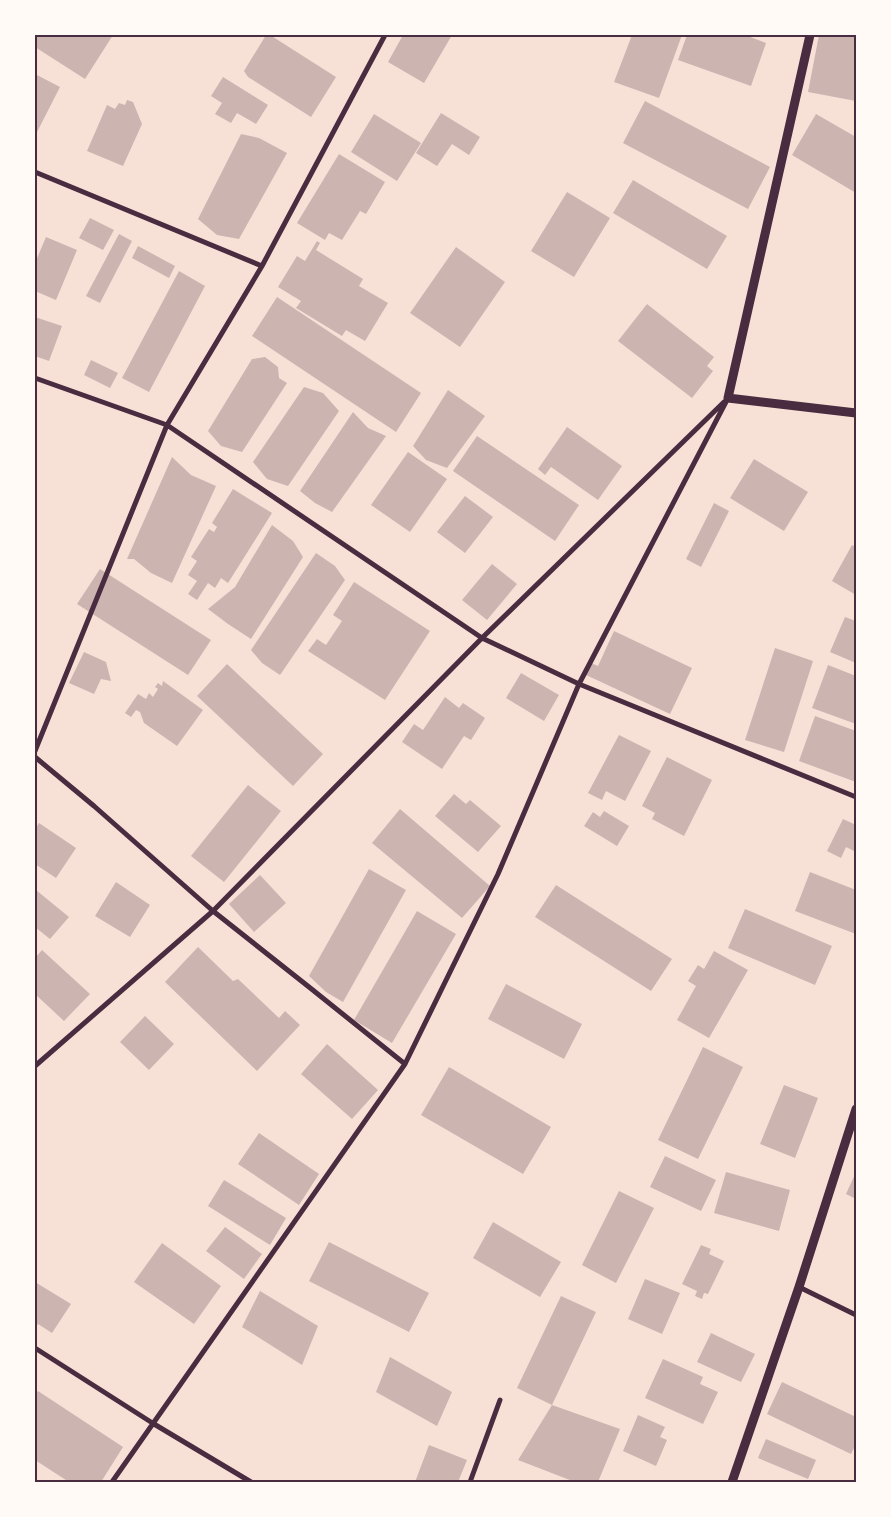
<svg xmlns="http://www.w3.org/2000/svg" width="891" height="1517" font-family="Raleway,sans-serif">
  <style>
    .building { fill: #ccb4b1 }
    .lines { fill: none; stroke-linecap: round; stroke-linejoin: round }
    .minor { stroke: #4a2c40; stroke-width: 5 }
    .tertiary { stroke: #4a2c40; stroke-width: 9 }
    .neatline { fill: none; stroke: #4a2c40; stroke-width: 2 }
  </style>
  <rect width="100%" height="100%" fill="#f7e1d7"/>
  <!-- building -->
  <path class="building" d="M 35,35 L 113,35 L 85,79 L 35,47 Z
    M 266,35 L 270,35 L 336,77 L 311,117 L 248,77 L 244,71 Z
    M 403,35 L 452,35 L 424,83 L 388,62 Z
    M 632,35 L 682,35 L 659,98 L 614,82 Z
    M 687,35 L 745,35 L 766,43 L 751,86 L 678,60 Z
    M 819,35 L 856,35 L 856,101 L 808,92 Z
    M 35,74 L 60,87 L 35,136 Z
    M 223,77 L 268,105 L 256,124 L 237,113 L 231,123 L 215,114 L 222,103 L 211,96 Z
    M 127,100 L 133,102 L 142,124 L 123,166 L 87,151 L 107,105 L 115,109 L 119,103 L 125,105 Z
    M 645,101 L 770,167 L 748,209 L 623,143 Z
    M 441,113 L 480,137 L 469,155 L 452,144 L 437,166 L 416,153 Z
    M 374,114 L 421,143 L 397,181 L 351,152 Z
    M 816,114 L 856,137 L 856,193 L 792,155 Z
    M 241,134 L 259,138 L 287,153 L 239,239 L 217,235 L 198,219 Z
    M 339,154 L 385,182 L 366,214 L 360,211 L 342,240 L 329,233 L 325,240 L 297,223 Z
    M 633,180 L 727,236 L 707,269 L 613,213 Z
    M 567,192 L 610,218 L 574,277 L 531,251 Z
    M 90,218 L 114,230 L 103,250 L 79,238 Z
    M 119,234 L 132,241 L 100,303 L 86,296 Z
    M 46,237 L 77,250 L 56,300 L 35,291 L 35,263 Z
    M 317,241 L 320,243 L 316,250 L 363,279 L 359,286 L 388,303 L 365,341 L 346,330 L 342,336 L 296,308 L 301,301 L 278,287 L 297,256 L 305,261 Z
    M 138,246 L 175,266 L 169,278 L 132,258 Z
    M 456,247 L 505,282 L 460,347 L 410,313 Z
    M 179,271 L 205,286 L 149,392 L 122,378 Z
    M 277,297 L 421,393 L 396,432 L 252,336 Z
    M 647,304 L 714,357 L 707,366 L 713,371 L 692,398 L 618,341 Z
    M 35,317 L 62,326 L 49,361 L 35,356 Z
    M 265,357 L 278,367 L 279,378 L 287,383 L 242,452 L 221,446 L 208,431 L 252,359 Z
    M 91,360 L 118,373 L 110,388 L 84,375 Z
    M 304,387 L 323,393 L 339,411 L 288,486 L 267,479 L 253,462 Z
    M 448,390 L 485,416 L 447,468 L 426,460 L 413,446 Z
    M 353,412 L 368,428 L 386,436 L 332,512 L 315,503 L 300,491 Z
    M 567,427 L 622,466 L 598,500 L 551,467 L 545,475 L 538,469 Z
    M 477,436 L 579,505 L 555,541 L 453,471 Z
    M 408,452 L 447,479 L 410,532 L 371,505 Z
    M 172,457 L 191,475 L 216,486 L 172,583 L 151,573 L 134,559 L 127,559 Z
    M 754,459 L 808,492 L 784,531 L 730,498 Z
    M 233,489 L 272,513 L 228,583 L 221,578 L 215,588 L 208,583 L 197,600 L 188,594 L 197,581 L 188,575 L 197,561 L 191,557 L 209,529 L 214,532 L 217,527 L 212,523 Z
    M 465,496 L 493,517 L 465,553 L 437,532 Z
    M 714,503 L 729,511 L 701,567 L 686,559 Z
    M 272,525 L 293,541 L 303,557 L 251,639 L 228,624 L 208,609 L 235,587 Z
    M 852,545 L 856,547 L 856,595 L 832,581 Z
    M 316,553 L 335,566 L 345,580 L 280,675 L 262,663 L 251,650 Z
    M 492,564 L 517,584 L 487,620 L 462,600 Z
    M 100,569 L 211,640 L 188,675 L 77,604 Z
    M 354,582 L 430,631 L 385,700 L 308,651 L 317,639 L 326,645 L 342,621 L 333,615 Z
    M 845,617 L 856,621 L 856,663 L 830,652 Z
    M 614,631 L 692,668 L 670,714 L 586,675 L 591,663 L 598,666 Z
    M 775,648 L 813,661 L 784,752 L 745,740 Z
    M 84,652 L 106,662 L 111,681 L 101,679 L 94,694 L 69,683 Z
    M 227,664 L 323,754 L 293,786 L 197,696 Z
    M 828,665 L 856,676 L 856,724 L 812,708 Z
    M 521,673 L 559,695 L 544,721 L 506,698 Z
    M 163,681 L 203,710 L 177,746 L 144,723 L 140,712 L 136,710 L 131,717 L 125,713 L 138,694 L 146,699 L 149,693 L 153,697 L 158,689 L 155,687 L 158,683 L 162,686 Z
    M 445,697 L 459,708 L 463,703 L 485,718 L 471,740 L 464,736 L 442,769 L 402,742 L 414,724 L 423,730 Z
    M 815,716 L 856,731 L 856,782 L 799,761 Z
    M 619,735 L 651,751 L 625,801 L 606,791 L 602,800 L 588,793 Z
    M 667,757 L 712,780 L 684,836 L 652,819 L 655,813 L 642,806 Z
    M 248,785 L 281,811 L 224,882 L 191,856 Z
    M 454,794 L 466,804 L 470,800 L 501,826 L 478,852 L 435,816 Z
    M 400,809 L 490,886 L 462,918 L 372,843 Z
    M 604,811 L 629,826 L 617,846 L 584,826 L 593,812 L 600,817 Z
    M 843,819 L 856,825 L 856,852 L 846,847 L 841,858 L 827,851 Z
    M 39,823 L 76,848 L 56,878 L 35,864 L 35,829 Z
    M 369,869 L 406,890 L 343,1002 L 326,992 L 309,976 Z
    M 810,872 L 856,890 L 856,934 L 795,911 Z
    M 260,875 L 286,903 L 254,932 L 229,904 Z
    M 116,882 L 150,905 L 130,937 L 95,916 Z
    M 556,885 L 672,959 L 651,991 L 535,917 Z
    M 36,890 L 69,917 L 50,939 L 35,927 Z
    M 745,909 L 832,946 L 815,985 L 728,948 Z
    M 417,911 L 456,934 L 392,1043 L 354,1020 Z
    M 198,947 L 233,981 L 238,979 L 279,1018 L 285,1011 L 300,1025 L 257,1071 L 165,982 Z
    M 42,950 L 90,994 L 64,1021 L 35,994 L 35,958 Z
    M 714,951 L 748,970 L 709,1038 L 677,1020 L 696,986 L 688,981 L 698,965 L 704,969 Z
    M 506,984 L 582,1024 L 564,1059 L 488,1019 Z
    M 145,1016 L 174,1044 L 149,1070 L 120,1042 Z
    M 327,1044 L 378,1090 L 352,1119 L 301,1074 Z
    M 703,1047 L 743,1067 L 698,1159 L 658,1140 Z
    M 449,1067 L 551,1127 L 523,1174 L 421,1115 Z
    M 784,1085 L 818,1098 L 795,1158 L 760,1144 Z
    M 259,1133 L 319,1174 L 299,1205 L 238,1164 Z
    M 665,1156 L 716,1180 L 701,1211 L 650,1187 Z
    M 726,1172 L 790,1190 L 779,1231 L 714,1213 Z
    M 856,1172 L 856,1199 L 846,1194 Z
    M 224,1180 L 286,1218 L 270,1245 L 208,1206 Z
    M 619,1191 L 654,1208 L 616,1283 L 582,1265 Z
    M 493,1222 L 561,1262 L 540,1297 L 473,1258 Z
    M 225,1227 L 262,1254 L 244,1279 L 206,1251 Z
    M 329,1242 L 429,1293 L 409,1332 L 309,1281 Z
    M 162,1243 L 221,1286 L 194,1324 L 134,1282 Z
    M 701,1245 L 711,1249 L 709,1254 L 724,1261 L 708,1294 L 704,1293 L 702,1299 L 695,1296 L 697,1291 L 682,1284 Z
    M 645,1279 L 680,1293 L 662,1334 L 628,1319 Z
    M 35,1282 L 71,1304 L 52,1333 L 38,1324 L 35,1328 Z
    M 260,1291 L 318,1326 L 302,1365 L 242,1327 Z
    M 561,1296 L 596,1312 L 552,1405 L 517,1388 Z
    M 711,1333 L 755,1354 L 741,1382 L 697,1362 Z
    M 390,1357 L 452,1392 L 437,1426 L 376,1392 Z
    M 663,1359 L 703,1377 L 700,1384 L 718,1392 L 703,1424 L 645,1398 Z
    M 782,1382 L 856,1417 L 856,1444 L 851,1454 L 767,1414 Z
    M 38,1391 L 123,1447 L 101,1482 L 69,1482 L 35,1460 L 35,1395 Z
    M 552,1405 L 620,1429 L 598,1482 L 575,1482 L 518,1460 Z
    M 638,1415 L 665,1427 L 660,1437 L 667,1440 L 656,1466 L 623,1451 Z
    M 766,1439 L 816,1460 L 808,1479 L 758,1458 Z
    M 429,1445 L 467,1460 L 458,1482 L 415,1482 Z"/>
  <g class="lines">
    <!-- minor -->
    <path class="minor" d="M 35,172 L 262,266
      M 35,378 L 167,425 L 482,638 L 579,684 L 856,797
      M 35,751 L 167,425 L 262,266 L 385,35
      M 35,757 L 94,806 L 213,911 L 309,987 L 405,1064
      M 35,1066 L 213,911 L 482,638 L 724,402
      M 799,1287 L 856,1315
      M 35,1348 L 154,1424 L 251,1482
      M 112,1482 L 405,1064 L 498,874 L 579,684 L 728,398
      M 470,1482 L 500,1400"/>
    <!-- tertiary -->
    <path class="tertiary" d="M 810,35 L 728,398 L 856,413
      M 732,1482 L 799,1287 L 856,1109"/>
  </g>
  <!-- border -->
  <rect width="891" height="1517" fill="none" stroke="#fffaf5" stroke-width="72"/>
  <rect x="36" y="36" width="819" height="1445" class="neatline"/>
</svg>
